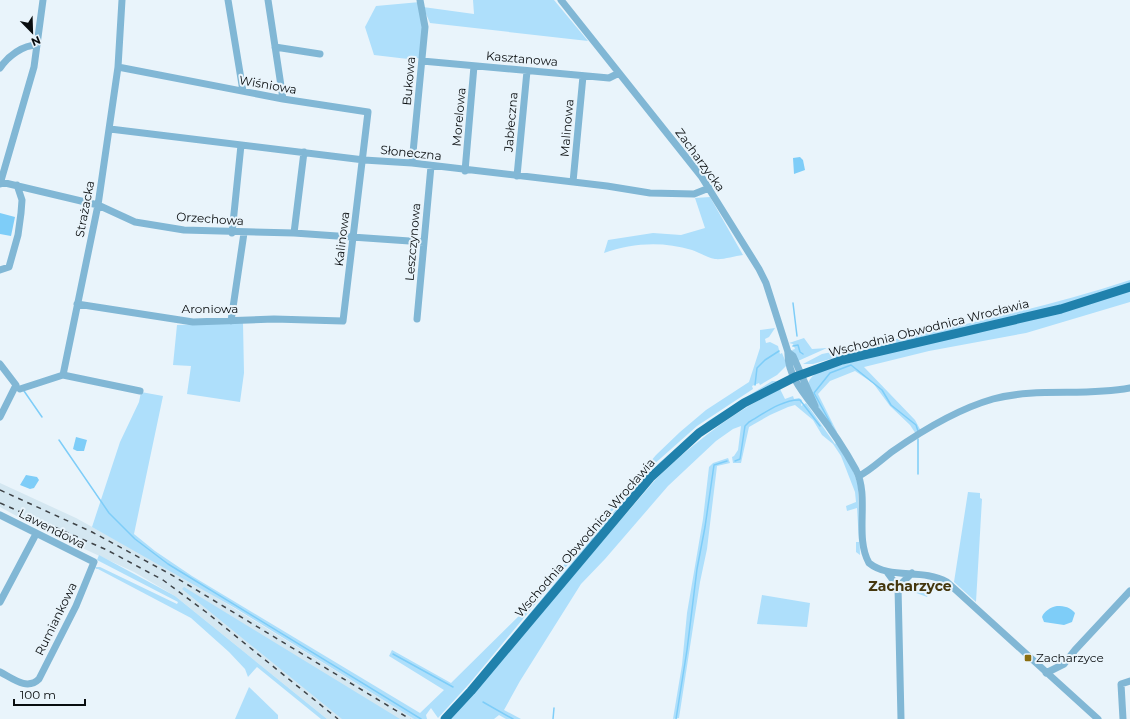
<svg xmlns="http://www.w3.org/2000/svg" width="1130" height="719" font-family="Montserrat,sans-serif">
  <style>
    .built { fill: #d4e7f1 }
    .green { fill: #aedffb }
    .water { fill: #7ecdf8 }
    .lines { fill: none; stroke-linecap: round; stroke-linejoin: round }
    .stream { stroke: #7ecdf8; stroke-width: 1.5 }
    .minor { stroke: #81b7d5; stroke-width: 7 }
    .major { stroke: #2081ac; stroke-width: 9 }
    .rail { stroke: #3f4448; stroke-width: 1.5; stroke-dasharray: 5 5; stroke-linecap: butt }
    .poi-dot { fill: #8b6e0f; stroke: #e9f4fb; stroke-width: 1.5 }
    .labels { text-anchor: middle; stroke-width: 4; stroke-linejoin: round; paint-order: stroke }
    .street-label { font-size: 12px; fill: #090d0f; stroke: #e9f4fb }
    .poi-label { font-size: 12px; fill: #090d0f; stroke: #e9f4fb; text-anchor: start }
    .quarter-label { font-size: 14px; font-weight: bold; fill: #45370e; stroke: #e9f4fb }
  </style>
  <rect width="100%" height="100%" fill="#e9f4fb"/>
  <!-- built -->
  <path class="built" d="M 0,483 L 76,518 L 190,581 L 414,719 L 327,719 L 175,596 L 134,572 L 35,526 L 0,507 Z"/>
  <!-- green -->
  <path class="green" d="M 473,0 L 554,0 L 588,41 L 430,23 L 423,7 L 474,14 Z
    M 420,2 L 423,30 L 421,58 L 408,59 L 374,55 L 365,27 L 376,6 Z
    M 710,197 L 743,255 C 734,256 723,260 715,259 C 707,258 699,252 692,250 C 662,241 632,243 604,253 L 608,240 L 653,233 L 681,235 L 705,228 L 695,198 Z
    M 1130,280 L 1130,284 L 1051,308 L 851,353 L 813,364 L 803,364 L 822,354 C 926,333 1029,313 1130,280 Z
    M 1130,291 L 1130,302 L 1026,333 L 929,351 L 864,367 L 915,420 L 921,431 L 916,434 L 910,425 L 890,406 L 873,383 L 855,371 L 830,381 L 818,394 L 837,432 L 835,434 L 818,408 L 808,384 C 812,369 835,367 848,363 Z
    M 243,323 L 244,373 L 240,402 L 187,394 L 191,366 L 173,365 L 177,325 Z
    M 775,328 L 769,337 L 765,339 L 766,343 L 770,342 L 778,346 L 780,354 L 782,353 L 787,365 L 777,375 L 760,385 L 759,383 L 752,386 L 753,389 L 697,426 L 652,466 L 613,510 L 469,684 L 438,718 L 431,708 L 426,715 L 427,719 L 414,719 L 235,608 L 92,527 L 120,442 L 139,402 L 141,392 L 163,396 L 134,534 L 155,551 L 192,576 L 420,713 L 444,690 L 389,656 L 392,650 L 451,683 L 530,605 L 656,455 L 680,432 L 706,410 L 749,382 L 760,348 L 760,330 Z
    M 804,338 L 812,349 L 827,348 L 798,361 L 792,350 L 795,349 L 793,344 L 789,343 Z
    M 772,381 L 777,381 C 726,407 683,439 643,480 L 455,704 L 439,719 L 473,682 L 622,502 L 660,462 L 708,421 Z
    M 780,389 L 785,399 L 793,396 L 794,399 L 799,398 L 802,400 L 801,406 L 806,403 L 835,444 L 836,443 L 851,466 L 858,484 L 860,555 L 856,552 L 856,542 L 859,542 L 857,508 L 847,511 L 846,506 L 856,502 L 855,492 L 841,456 L 833,444 L 822,435 L 813,420 L 795,405 L 788,407 L 770,415 L 749,427 L 741,463 L 733,463 L 732,457 L 734,456 L 738,450 L 741,426 L 733,429 L 716,441 L 668,486 L 605,559 L 581,584 L 520,681 L 504,710 L 521,719 L 506,719 L 499,715 L 494,719 L 449,719 L 656,479 C 693,443 733,412 780,389 Z
    M 728,458 L 730,463 L 717,466 L 707,549 L 700,582 L 679,718 L 673,719 L 682,665 L 687,613 L 703,519 L 709,467 L 713,463 Z
    M 968,492 L 980,493 L 980,498 L 982,499 L 976,602 L 954,582 Z
    M 99,555 L 175,596 L 327,719 L 321,719 L 257,667 L 248,677 L 245,669 L 229,652 L 191,618 L 98,569 L 96,569 L 95,567 L 100,567 L 177,604 L 178,602 L 97,560 Z
    M 914,584 L 930,590 L 927,597 L 911,591 Z
    M 184,587 L 400,719 L 342,719 L 182,589 Z
    M 762,595 L 810,603 L 807,627 L 757,624 Z
    M 249,687 L 278,715 L 278,719 L 235,719 Z"/>
  <!-- water -->
  <path class="water" d="M 800,157 L 803,160 L 805,170 L 794,174 L 793,158 Z
    M 0,213 L 15,217 L 11,236 L 0,234 Z
    M 76,437 L 87,440 L 84,451 L 77,451 L 73,449 Z
    M 26,475 L 37,477 L 39,480 L 34,488 L 30,489 L 20,485 Z
    M 1057,606 C 1065,606 1070,607 1075,613 L 1072,622 L 1064,625 L 1044,622 L 1042,617 C 1044,611 1051,607 1057,606 Z"/>
  <g class="lines">
    <!-- stream -->
    <path class="stream" d="M 793,303 L 797,336
      M 793,346 L 798,345 L 800,352 L 803,354
      M 755,385 L 757,368 L 765,360 L 779,351
      M 24,391 L 42,417
      M 831,424 L 814,393 L 830,373 L 851,365 L 882,390 L 891,405 L 916,425 L 918,431
      M 59,440 L 109,513 L 135,539 L 168,564 L 421,719
      M 735,461 L 740,459 L 745,426 L 749,422 C 763,414 783,399 800,400 L 820,426
      M 918,474 L 918,439
      M 393,654 L 453,687
      M 483,702 L 513,719
      M 553,719 L 554,708
      M 676,719 L 687,650 L 697,569 L 705,527 L 714,465 L 727,461"/>
    <!-- minor -->
    <path class="minor" d="M 228,0 L 243,91
      M 268,0 L 283,99
      M 561,0 L 701,176 L 759,269 L 766,283 L 788,352 C 787,375 804,394 817,411 C 831,429 845,450 856,470 C 870,497 854,536 869,563 C 890,580 922,568 947,582 L 1098,719
      M 275,47 L 320,54
      M 422,61 L 609,78 L 619,73
      M 0,68 C 8,56 23,45 37,45
      M 110,129 L 364,160 L 412,163 L 607,186 L 650,193 L 694,194 L 709,188
      M 412,163 L 425,27 L 420,0
      M 465,171 L 474,66
      M 517,176 L 527,71
      M 1,182 L 98,205 L 135,222 L 184,230 L 294,233 L 424,242
      M 573,182 L 583,76
      M 0,184 L 34,67 L 43,0
      M 232,233 L 241,145
      M 294,233 L 304,152
      M 0,270 L 9,267 L 18,235 L 21,213 L 22,200 L 17,185
      M 77,304 L 193,322 L 274,319 L 343,321 L 368,112 L 283,99 L 118,67
      M 417,319 L 431,166
      M 231,321 L 244,233
      M 788,352 L 793,356 L 815,406
      M 0,364 L 16,385 L 0,417
      M 63,375 L 140,391
      M 20,389 L 63,375 L 98,205 L 118,67 L 122,0
      M 859,476 C 871,470 882,459 893,451 C 923,430 958,409 993,399 C 1038,387 1085,397 1130,388
      M 0,515 L 94,562 L 76,606 L 39,679 C 27,691 12,678 0,672
      M 887,572 L 898,587 L 901,719
      M 898,587 L 912,573
      M 0,602 L 36,534
      M 1046,673 L 1064,664 L 1075,650 L 1130,591
      M 1123,719 L 1121,684 L 1130,681"/>
    <!-- major -->
    <path class="major" d="M 445,719 L 471,691 L 650,478 L 699,433 L 744,403 L 795,377 L 842,360 L 1061,309 L 1130,287"/>
    <!-- rail -->
    <path class="rail" d="M 0,490 L 92,532 L 170,574 L 410,719
      M 0,503 L 107,550 L 163,580 L 206,612 L 338,719"/>
  </g>
  <!-- markers -->
  <rect class="poi-dot" x="1024" y="654" width="8" height="8" rx="2"/>
  <g class="labels">
    <!-- street labels -->
    <g class="street-label">
      <text transform="translate(522 59) rotate(5)" y="4">Kasztanowa</text>
      <text transform="translate(409 81) rotate(-85)" y="4">Bukowa</text>
      <text transform="translate(268 85) rotate(10)" y="4">Wiśniowa</text>
      <text transform="translate(459 117) rotate(-85)" y="4">Morelowa</text>
      <text transform="translate(511 122) rotate(-85)" y="4">Jabłeczna</text>
      <text transform="translate(567 128) rotate(-85)" y="4">Malinowa</text>
      <text transform="translate(411 153) rotate(6)" y="4">Słoneczna</text>
      <text transform="translate(700 160) rotate(54)" y="4">Zacharzycka</text>
      <text transform="translate(85 209) rotate(-79)" y="4">Strażacka</text>
      <text transform="translate(210 219) rotate(4)" y="4">Orzechowa</text>
      <text transform="translate(342 239) rotate(-83)" y="4">Kalinowa</text>
      <text transform="translate(413 242) rotate(-85)" y="4">Leszczynowa</text>
      <text x="210" y="313">Aroniowa</text>
      <text transform="translate(929 328) rotate(-14)" y="4">Wschodnia Obwodnica Wrocławia</text>
      <text transform="translate(52 529) rotate(27)" y="4">Lawendowa</text>
      <text transform="translate(585 538) rotate(-49)" y="4">Wschodnia Obwodnica Wrocławia</text>
      <text transform="translate(56 619) rotate(-64)" y="4">Rumiankowa</text>
    </g>
    <!-- poi labels -->
    <g class="poi-label">
      <text x="1036" y="662">Zacharzyce</text>
    </g>
    <!-- quarter labels -->
    <g class="quarter-label">
      <text x="910" y="591">Zacharzyce</text>
    </g>
  </g>
  <!-- north arrow -->
  <g transform="translate(32 32) rotate(157)" stroke="#e9f4fb" stroke-width="3" paint-order="stroke">
  <path d="M0-3L7 15L0 10L-7 15Z" fill="#090d0f"/>
  <text y="-6" font-size="11" font-weight="bold" text-anchor="middle" fill="#090d0f">N</text>
  </g>
  <!-- scale -->
  <path d="M14 699v6h71v-6" fill="none" stroke="#090d0f" stroke-width="2"/>
  <text x="20" y="699" font-size="12" fill="#090d0f" stroke="#e9f4fb" stroke-width="3" paint-order="stroke">100 m</text>
</svg>
